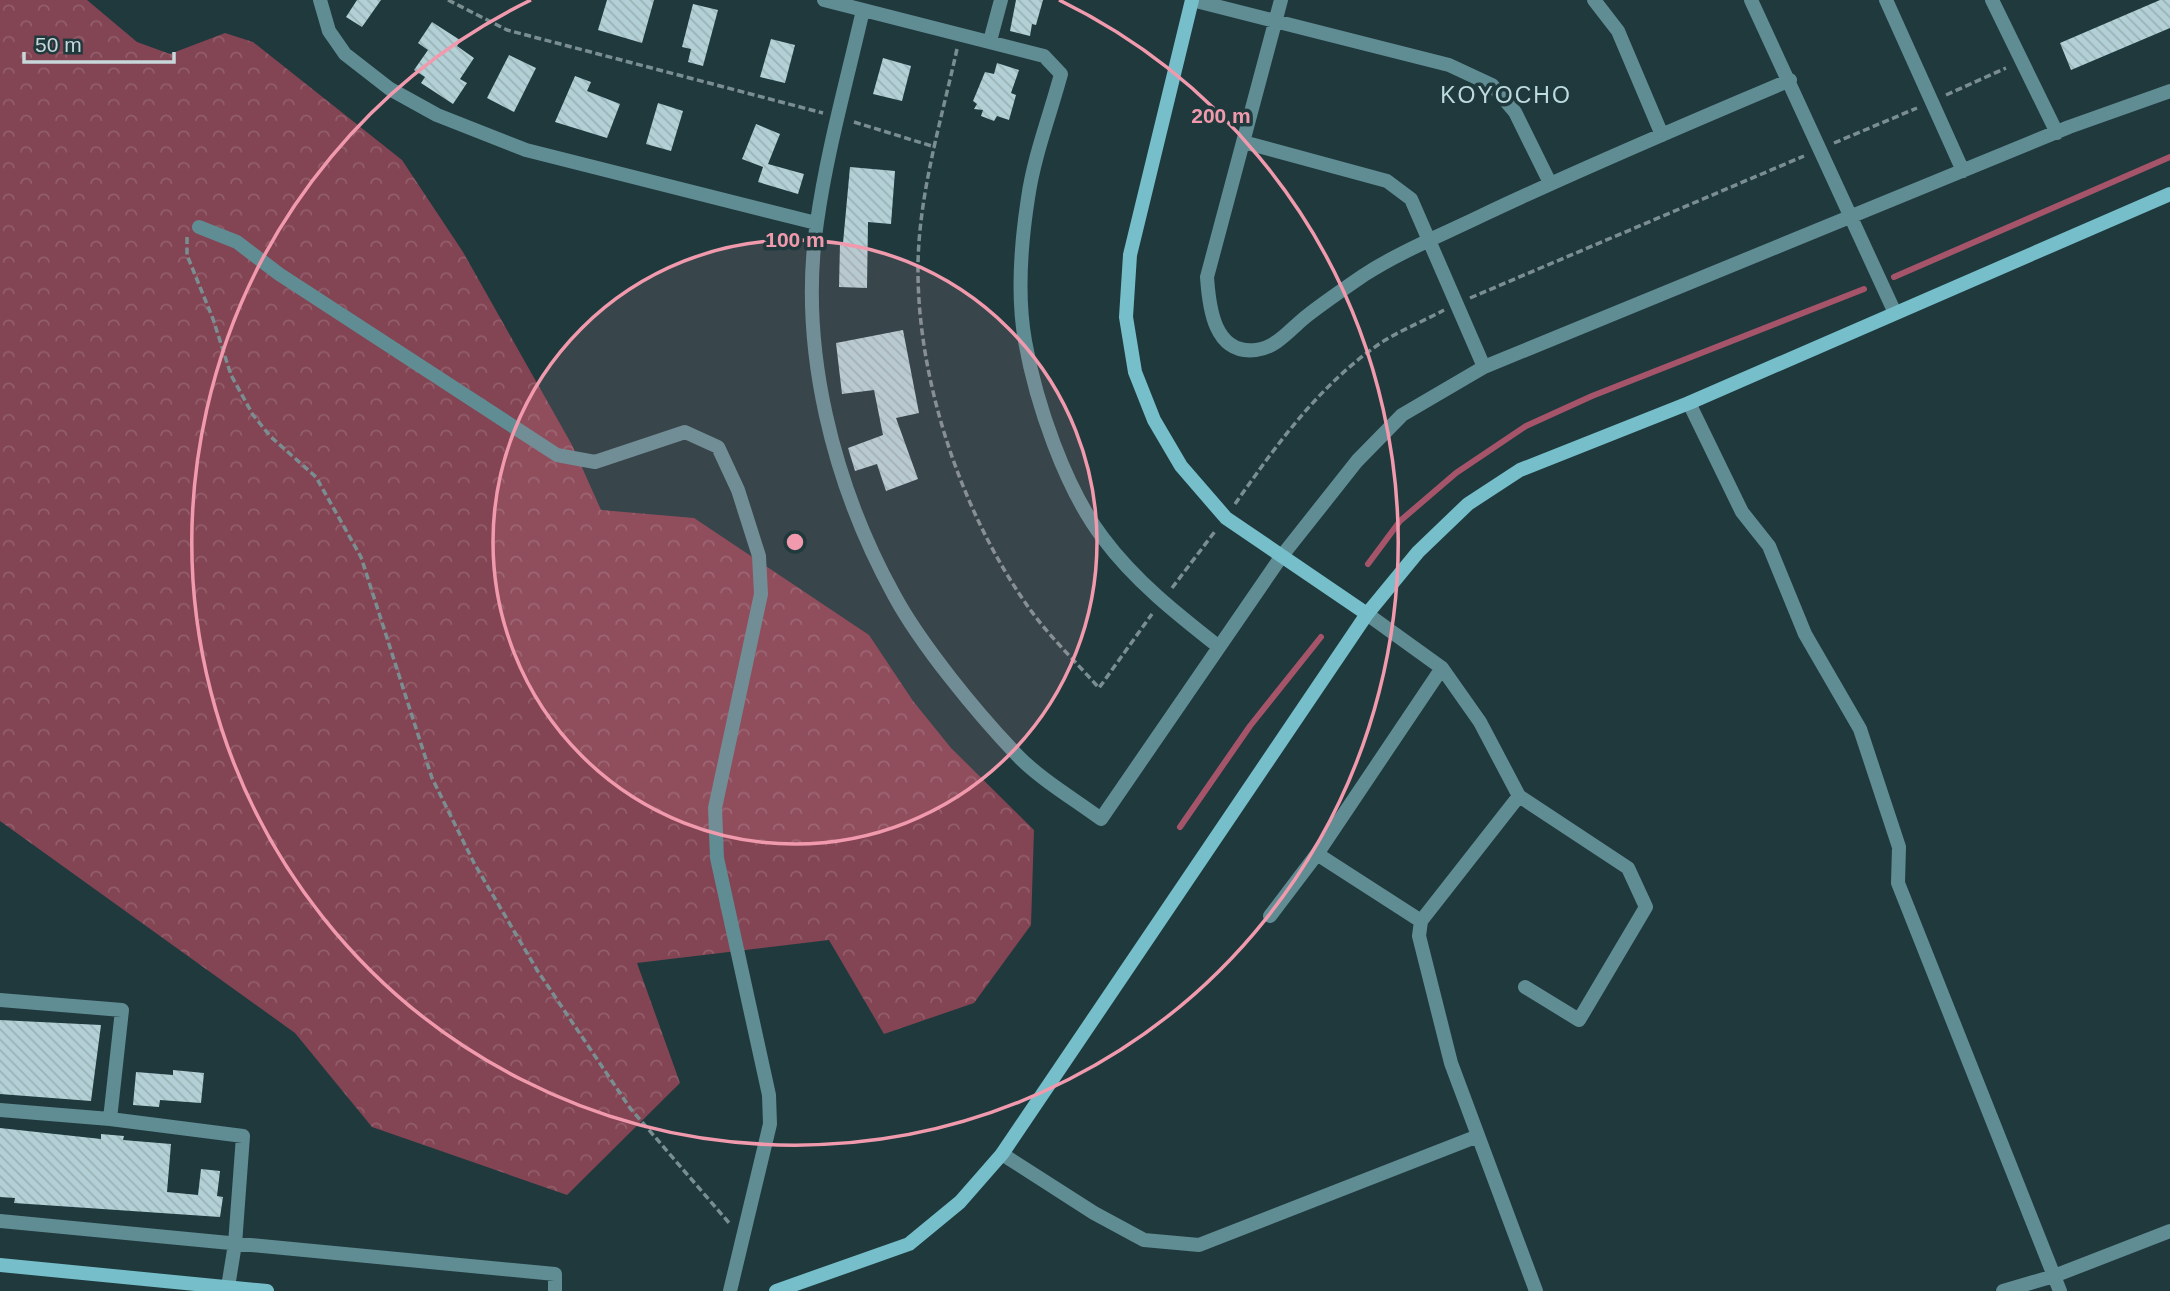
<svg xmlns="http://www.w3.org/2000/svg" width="2170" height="1291" font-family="Arial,sans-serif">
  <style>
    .forest { fill: url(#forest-crowns) }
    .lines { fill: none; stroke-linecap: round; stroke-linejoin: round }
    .stream { stroke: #a65469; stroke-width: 6 }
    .building { fill: url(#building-back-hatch) }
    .path { stroke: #7a8e91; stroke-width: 3.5; stroke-dasharray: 7 3.5; stroke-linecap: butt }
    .street { stroke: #608c93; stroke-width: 14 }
    .secondary { stroke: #75beca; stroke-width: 14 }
    .ring { fill: none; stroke: #f29aad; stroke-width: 3.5 }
    .labels { text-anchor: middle; stroke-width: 7; stroke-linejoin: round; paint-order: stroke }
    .quarter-label { font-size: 23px; letter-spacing: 2px; fill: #bcdadf; stroke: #1f393d }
    .centre { fill: #f29aad; stroke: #1f393d; stroke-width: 3.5 }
    .ring-label { font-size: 21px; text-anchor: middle; font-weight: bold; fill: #f29aad; stroke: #1f393d; stroke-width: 7; stroke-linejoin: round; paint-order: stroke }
  </style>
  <defs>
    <pattern id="forest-crowns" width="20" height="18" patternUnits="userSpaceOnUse" patternTransform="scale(1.75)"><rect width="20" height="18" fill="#834453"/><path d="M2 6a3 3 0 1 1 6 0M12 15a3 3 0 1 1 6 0" fill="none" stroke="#935e6b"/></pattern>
    <pattern id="building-back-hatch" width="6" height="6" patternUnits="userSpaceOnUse" patternTransform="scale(1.75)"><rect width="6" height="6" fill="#b2d0d5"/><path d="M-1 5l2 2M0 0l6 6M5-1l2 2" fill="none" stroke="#9ab3b7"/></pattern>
  </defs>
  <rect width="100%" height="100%" fill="#1f393d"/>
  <!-- forest -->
  <path class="forest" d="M 0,0 L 87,0 L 137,42 L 170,54 L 225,33 L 253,42 L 402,160 L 463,252 L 572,445 L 601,510 L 694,518 L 869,635 L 913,701 L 951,748 L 1034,830 L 1031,925 L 974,1003 L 884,1034 L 829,940 L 637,963 L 680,1083 L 567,1195 L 372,1127 L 295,1033 L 0,821 Z"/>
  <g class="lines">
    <!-- stream -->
    <path class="stream" d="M 1894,277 L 2170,157
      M 1368,564 L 1400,521 L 1456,473 L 1526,426 L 1592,396 L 1864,289
      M 1180,827 L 1250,726 L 1321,637"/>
  </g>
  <!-- building -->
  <path class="building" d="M 357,0 L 381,0 L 362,27 L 346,17 Z
    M 607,0 L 654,0 L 642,43 L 598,30 Z
    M 1016,0 L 1043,0 L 1036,25 L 1032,24 L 1030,36 L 1010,31 Z
    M 2160,0 L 2170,0 L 2170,28 L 2071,70 L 2060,43 Z
    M 693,4 L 718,10 L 703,66 L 688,62 L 691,49 L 682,47 Z
    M 432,22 L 460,40 L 457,46 L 474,58 L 460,79 L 467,83 L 453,104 L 421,83 L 425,77 L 414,70 L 428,50 L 418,43 Z
    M 771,39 L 795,45 L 785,83 L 760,77 Z
    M 509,55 L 536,68 L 514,112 L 487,98 Z
    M 883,58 L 911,66 L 902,101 L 873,94 Z
    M 997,63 L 1019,70 L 1011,93 L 1016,95 L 1009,120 L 997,116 L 994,121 L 981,116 L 983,110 L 974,109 L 977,104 L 973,101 L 985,72 L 994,74 Z
    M 575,76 L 591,82 L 587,91 L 620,104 L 607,138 L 555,122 Z
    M 658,103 L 683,111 L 671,151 L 646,144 Z
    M 756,124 L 780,134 L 768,164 L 804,174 L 798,194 L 758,182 L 763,167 L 742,159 Z
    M 850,167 L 895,171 L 891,224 L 868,222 L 867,288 L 839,287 L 840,243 L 843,243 Z
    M 903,330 L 919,413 L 896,418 L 918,479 L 886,491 L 877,464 L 855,471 L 848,448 L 883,435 L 874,390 L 842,394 L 836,343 Z
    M 0,1020 L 101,1025 L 91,1101 L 0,1094 Z
    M 173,1070 L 204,1073 L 201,1103 L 160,1100 L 159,1107 L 133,1105 L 136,1072 L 173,1075 Z
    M 0,1128 L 101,1139 L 101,1134 L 124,1136 L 123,1140 L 171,1144 L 167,1192 L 198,1195 L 201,1169 L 220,1171 L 217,1196 L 223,1197 L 220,1217 L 14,1203 L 15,1198 L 0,1197 Z"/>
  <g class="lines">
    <!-- path -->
    <path class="path" d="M 448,0 L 507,30 L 823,113
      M 957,49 C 941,122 917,199 918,274 C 919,387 964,517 1029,608 C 1049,636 1076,662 1099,688 L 1152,614
      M 1946,95 L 2006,68
      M 854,122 L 935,147
      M 1834,143 L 1917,108
      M 187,237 L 187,255 L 213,319 L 231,375 L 253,415 L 271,437 L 316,477 L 361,557 L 432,778 L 474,863 L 537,970 L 630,1108 L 730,1224
      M 1470,298 L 1804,156
      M 1235,504 C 1278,443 1319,385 1382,342 C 1401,330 1424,321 1444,310
      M 1172,588 L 1216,530"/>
    <!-- street -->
    <path class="street" d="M 320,0 L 329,31 L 345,54 L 390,89 L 437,115 L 526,150 L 816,223
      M 824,0 L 1044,56 L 1061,74 C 1050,115 1034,156 1028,198 C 1021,243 1017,296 1025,341 C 1036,403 1065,488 1103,538 C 1135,581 1177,614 1219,647
      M 1192,0 L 1449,65 L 1492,85 L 1515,112 L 1550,183
      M 1281,0 L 1207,277 C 1209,307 1214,355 1256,350 C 1277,348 1292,327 1308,315 C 1326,301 1345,288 1364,275 C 1401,251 1444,234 1483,215 C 1584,167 1687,124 1790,80
      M 1594,0 L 1618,31 L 1662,135
      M 1751,0 L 1895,313
      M 1886,0 L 1963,171
      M 1992,0 L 2057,133
      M 863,10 C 847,80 827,151 817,222 C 798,348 834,486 894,595 C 921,645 977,713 1017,755 C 1040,779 1074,799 1101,819 L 1281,557 L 1357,461 L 1402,415 L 1484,367 L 2069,127 L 2170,91
      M 990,41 L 1001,0
      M 1243,142 L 1387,181 L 1411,199 L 1484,367
      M 199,227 L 237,242 L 279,274 L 557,455 L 595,462 L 685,432 L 718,447 L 738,490 L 759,556 L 761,594 L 715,808 L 717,858 L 769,1095 L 770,1124 L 730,1291
      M 1689,403 L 1742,512 L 1769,546 L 1805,634 L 1860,729 L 1899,847 L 1898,883 L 2060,1291
      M 1519,796 L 1628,868 L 1646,907 L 1579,1020 L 1525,987
      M 1317,854 L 1421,921 L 1519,796 L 1480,722 L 1442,668 L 1367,614
      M 1270,916 L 1317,854 L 1442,668
      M 1421,921 L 1419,936 L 1451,1063 L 1536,1291
      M 0,1000 L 122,1010 L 110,1119 L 243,1136 L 235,1244 L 228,1287
      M 0,1110 L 110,1119
      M 1002,1154 L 1094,1213 L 1144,1240 L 1199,1245 L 1478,1136
      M 0,1221 L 555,1274 L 555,1291
      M 2003,1291 L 2054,1276 L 2170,1231"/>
    <!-- secondary -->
    <path class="secondary" d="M 1192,0 L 1130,255 L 1126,317 L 1135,372 L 1154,420 L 1181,466 L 1226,518 L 1367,614
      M 0,1265 L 267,1291
      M 776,1291 L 909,1244 L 960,1202 L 1002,1154 L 1367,614 L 1418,552 L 1468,504 L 1520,470 L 1689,403 L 2170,194"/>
  </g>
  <!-- distance rings -->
  <circle cx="795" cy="542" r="302" fill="#f29aad" fill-opacity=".12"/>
  <g class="ring">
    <circle cx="795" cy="542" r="302"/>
    <path d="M1059 0A603 603 0 1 1 531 0"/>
  </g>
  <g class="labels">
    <!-- quarter labels -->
    <g class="quarter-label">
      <text x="1506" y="103">KOYOCHO</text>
    </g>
  </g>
  <circle cx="795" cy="542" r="10" class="centre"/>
  <g class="ring-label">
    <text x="1221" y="123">200 m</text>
    <text x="795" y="247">100 m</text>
  </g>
  <!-- scale -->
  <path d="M24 52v10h150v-10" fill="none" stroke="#c8d7da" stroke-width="3.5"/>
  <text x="35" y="52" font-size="21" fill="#c8d7da" stroke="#1f393d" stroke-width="5" paint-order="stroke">50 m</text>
</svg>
